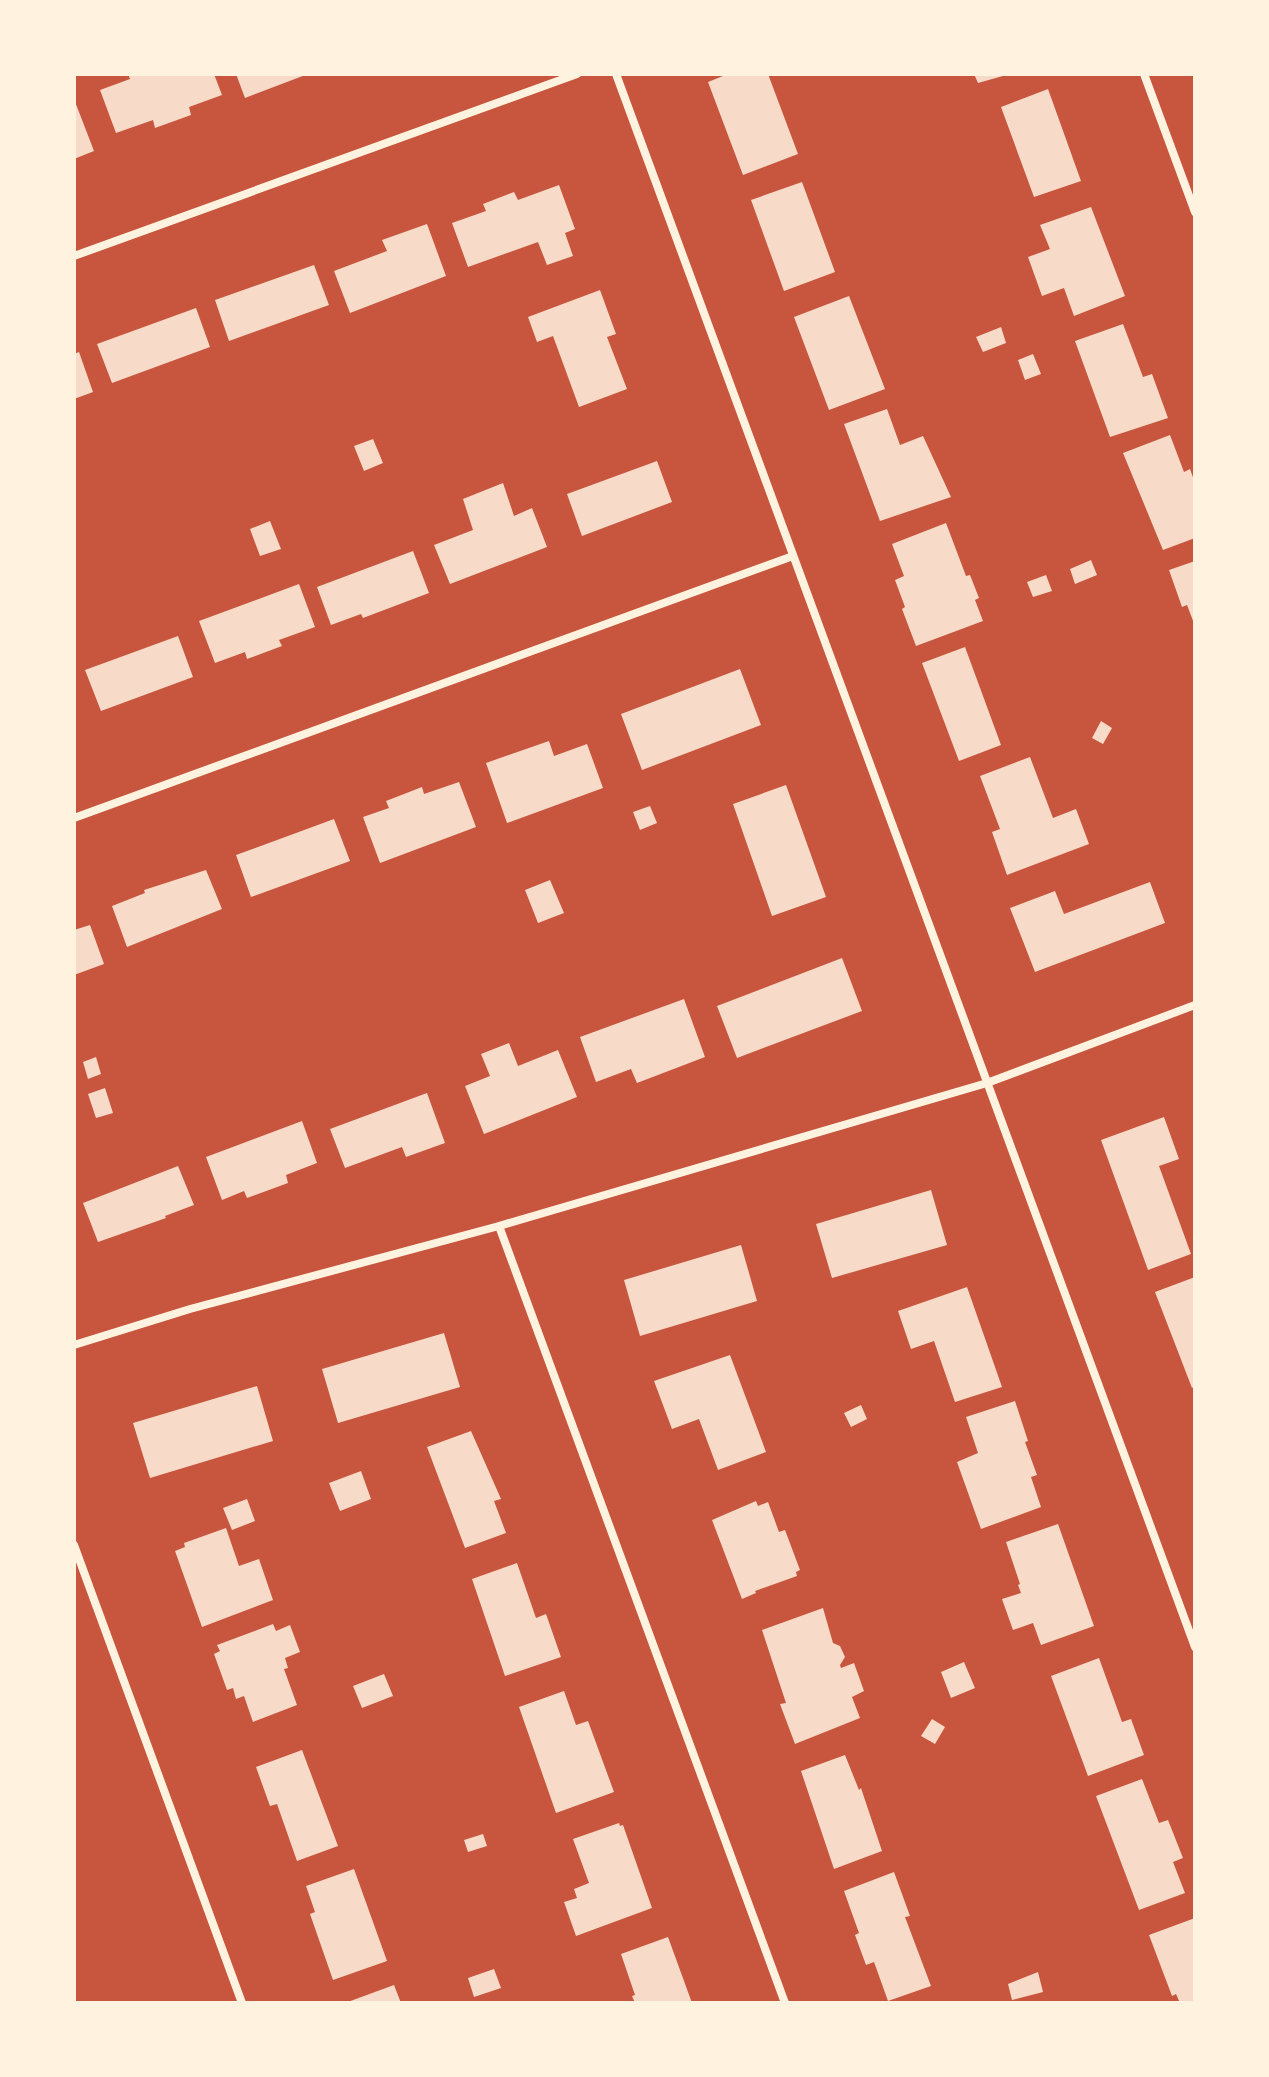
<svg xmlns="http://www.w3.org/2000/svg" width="1269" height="2077" font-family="Merriweather,serif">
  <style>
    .building { fill: #f7dbc8 }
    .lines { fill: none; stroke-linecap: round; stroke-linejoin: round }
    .minor { stroke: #fff3e0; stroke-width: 8 }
  </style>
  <rect width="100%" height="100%" fill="#c8553d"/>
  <!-- building -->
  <path class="building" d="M 128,74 L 214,74 L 222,95 L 189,107 L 191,115 L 155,128 L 153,120 L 116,133 L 100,90 L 130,79 Z
    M 236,74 L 308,74 L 245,98 Z
    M 728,74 L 768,74 L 798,154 L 743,175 L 708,82 Z
    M 974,74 L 1010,74 L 978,83 Z
    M 1048,89 L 1081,181 L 1034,197 L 1001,107 Z
    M 74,99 L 94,151 L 74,159 Z
    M 802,182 L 835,272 L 784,291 L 751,200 Z
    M 559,185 L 575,229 L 565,233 L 573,256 L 547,265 L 538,242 L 468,267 L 452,223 L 486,211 L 483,204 L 514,192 L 518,200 Z
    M 1091,207 L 1125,296 L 1074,316 L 1064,288 L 1042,296 L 1028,257 L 1050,249 L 1040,225 Z
    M 427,224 L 446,276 L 350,313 L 334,271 L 387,251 L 382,240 Z
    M 314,265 L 329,305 L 229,341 L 215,300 Z
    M 600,290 L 616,334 L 607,337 L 627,389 L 579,407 L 553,336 L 537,342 L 528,317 Z
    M 849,296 L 885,389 L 829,410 L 794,317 Z
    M 196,308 L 210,347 L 112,383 L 97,344 Z
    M 1123,324 L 1143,377 L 1152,374 L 1168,418 L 1110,437 L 1075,341 Z
    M 1001,327 L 1006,343 L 983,352 L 976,337 Z
    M 79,352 L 93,392 L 74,399 L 74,354 Z
    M 1033,354 L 1041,374 L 1025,380 L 1018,360 Z
    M 887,409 L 900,445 L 923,436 L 951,497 L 880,521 L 844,424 Z
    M 1170,435 L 1184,472 L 1190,469 L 1195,483 L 1195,538 L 1163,550 L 1123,453 Z
    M 373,439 L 383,463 L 364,471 L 354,446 Z
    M 657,461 L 672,502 L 582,536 L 567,494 Z
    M 503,483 L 514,516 L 532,508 L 547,547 L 450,584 L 434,545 L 473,530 L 463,499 Z
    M 270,521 L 281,549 L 260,556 L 250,529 Z
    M 946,523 L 966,576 L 970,575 L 979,598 L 975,600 L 983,621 L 916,646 L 902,609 L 905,607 L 895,580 L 904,576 L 892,544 Z
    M 413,551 L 429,593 L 363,618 L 361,614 L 331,625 L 317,587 Z
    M 1091,560 L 1097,575 L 1075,584 L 1070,569 Z
    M 1195,561 L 1195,626 L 1187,605 L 1182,607 L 1169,570 Z
    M 1046,575 L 1052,591 L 1033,597 L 1027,582 Z
    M 299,584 L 315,627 L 279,640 L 282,646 L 247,659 L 245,652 L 215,663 L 199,621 Z
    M 178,636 L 193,677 L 101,711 L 85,670 Z
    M 965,647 L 1001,745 L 959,761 L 922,663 Z
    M 740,669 L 761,725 L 642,770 L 621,714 Z
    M 1101,721 L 1112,728 L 1103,744 L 1092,738 Z
    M 549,741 L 554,756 L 587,744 L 603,788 L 507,823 L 486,763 Z
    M 1030,757 L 1053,818 L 1076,809 L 1089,844 L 1007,875 L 992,832 L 1000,829 L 980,776 Z
    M 459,782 L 476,827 L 380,863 L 363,817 L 389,808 L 386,801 L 422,787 L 424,794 Z
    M 786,785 L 826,897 L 772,916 L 733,804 Z
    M 650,806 L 657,823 L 640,830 L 633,812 Z
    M 334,819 L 350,861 L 251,897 L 236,855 Z
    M 206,870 L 222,909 L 127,947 L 112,906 L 145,893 L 144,890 Z
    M 550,880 L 564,913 L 538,923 L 525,890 Z
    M 1150,882 L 1165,923 L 1035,972 L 1010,908 L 1055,891 L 1064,914 Z
    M 90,925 L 104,964 L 74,975 L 74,930 Z
    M 842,958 L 862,1011 L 737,1058 L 717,1006 Z
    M 684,999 L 705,1057 L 637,1083 L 631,1069 L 596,1082 L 580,1037 Z
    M 509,1043 L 518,1066 L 558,1050 L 577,1097 L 484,1134 L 465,1086 L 490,1076 L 481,1054 Z
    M 96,1057 L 101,1074 L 88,1079 L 83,1062 Z
    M 105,1088 L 113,1113 L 96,1118 L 88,1094 Z
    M 427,1093 L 445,1143 L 406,1157 L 402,1147 L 345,1168 L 330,1129 Z
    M 1164,1117 L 1179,1159 L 1159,1166 L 1191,1254 L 1148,1270 L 1101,1140 Z
    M 302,1121 L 317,1163 L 286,1175 L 288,1183 L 247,1198 L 244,1191 L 222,1200 L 206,1157 Z
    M 178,1166 L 194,1205 L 165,1216 L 166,1218 L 98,1242 L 83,1203 Z
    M 931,1190 L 947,1245 L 832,1278 L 816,1224 Z
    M 741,1245 L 757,1301 L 640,1336 L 624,1280 Z
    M 1195,1277 L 1195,1386 L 1192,1388 L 1155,1292 Z
    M 967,1287 L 1002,1387 L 955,1402 L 934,1341 L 911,1349 L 898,1311 Z
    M 444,1333 L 460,1387 L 338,1423 L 322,1369 Z
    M 730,1355 L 766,1452 L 718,1470 L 699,1419 L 672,1429 L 654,1381 Z
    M 257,1386 L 273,1441 L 150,1478 L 133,1423 Z
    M 1015,1401 L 1028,1441 L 1025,1442 L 1037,1475 L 1031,1477 L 1041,1507 L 981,1529 L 957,1462 L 978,1453 L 966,1417 Z
    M 861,1405 L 867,1419 L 851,1427 L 844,1413 Z
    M 471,1431 L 501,1499 L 494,1501 L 506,1533 L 465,1548 L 427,1447 Z
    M 361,1471 L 371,1499 L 340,1511 L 329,1483 Z
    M 247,1499 L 255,1521 L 232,1530 L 223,1508 Z
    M 756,1501 L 758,1506 L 768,1502 L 779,1532 L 785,1530 L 800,1570 L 796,1572 L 797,1576 L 755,1591 L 756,1593 L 742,1599 L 712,1520 Z
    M 1058,1524 L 1094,1626 L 1041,1645 L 1033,1623 L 1013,1630 L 1002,1599 L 1021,1593 L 1018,1585 L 1020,1584 L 1006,1542 Z
    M 226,1528 L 239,1566 L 259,1559 L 273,1600 L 202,1627 L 175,1551 L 185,1547 L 184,1543 Z
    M 517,1563 L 536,1618 L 546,1614 L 561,1657 L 505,1676 L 472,1579 Z
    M 823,1608 L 833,1643 L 840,1646 L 845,1657 L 840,1665 L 841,1668 L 854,1663 L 864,1691 L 852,1697 L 860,1718 L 795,1744 L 780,1704 L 786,1703 L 762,1630 Z
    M 273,1624 L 276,1631 L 290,1625 L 300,1652 L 285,1658 L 288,1668 L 284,1669 L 297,1705 L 253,1722 L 244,1696 L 236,1699 L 233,1688 L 227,1690 L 214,1654 L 220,1651 L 217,1645 Z
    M 1099,1658 L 1122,1722 L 1131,1719 L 1144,1755 L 1088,1776 L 1051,1676 Z
    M 964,1662 L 975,1688 L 951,1698 L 941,1672 Z
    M 384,1674 L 393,1696 L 362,1708 L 353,1686 Z
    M 564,1691 L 576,1725 L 588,1721 L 614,1792 L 556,1813 L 519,1707 Z
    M 932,1719 L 945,1727 L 935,1744 L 921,1736 Z
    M 302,1750 L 338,1846 L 297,1861 L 277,1804 L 270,1806 L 256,1767 Z
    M 845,1755 L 859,1790 L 861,1788 L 882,1851 L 834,1869 L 801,1771 Z
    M 1142,1779 L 1159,1823 L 1168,1820 L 1183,1858 L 1173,1862 L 1185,1893 L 1139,1910 L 1096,1796 Z
    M 619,1823 L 620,1826 L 623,1825 L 652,1908 L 576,1936 L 564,1902 L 577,1898 L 574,1889 L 589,1883 L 573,1839 Z
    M 483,1834 L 487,1846 L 468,1852 L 464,1840 Z
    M 354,1869 L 387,1961 L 333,1980 L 310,1914 L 315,1912 L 306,1886 Z
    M 894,1872 L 910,1916 L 905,1917 L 931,1986 L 888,2001 L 874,1962 L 866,1965 L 855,1935 L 859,1933 L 844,1891 Z
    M 1195,1918 L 1195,2003 L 1180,2003 L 1176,1994 L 1172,1996 L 1149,1935 Z
    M 668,1937 L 692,2003 L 635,2003 L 632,1996 L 635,1995 L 621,1954 Z
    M 494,1969 L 501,1988 L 474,1997 L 468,1978 Z
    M 1038,1972 L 1043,1992 L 1012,2000 L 1008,1984 Z
    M 394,1985 L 401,2003 L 345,2003 Z"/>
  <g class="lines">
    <!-- minor -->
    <path class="minor" d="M 616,74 L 1195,1647
      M 1144,74 L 1195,212
      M 74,256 L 577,74
      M 74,818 L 793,556
      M 499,1226 L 785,2003
      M 74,1345 L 190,1309 L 499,1226 L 987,1083 L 1195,1005
      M 74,1545 L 242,2003"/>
  </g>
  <!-- border -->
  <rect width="1269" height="2077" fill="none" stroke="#fff3e0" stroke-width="152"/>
</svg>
